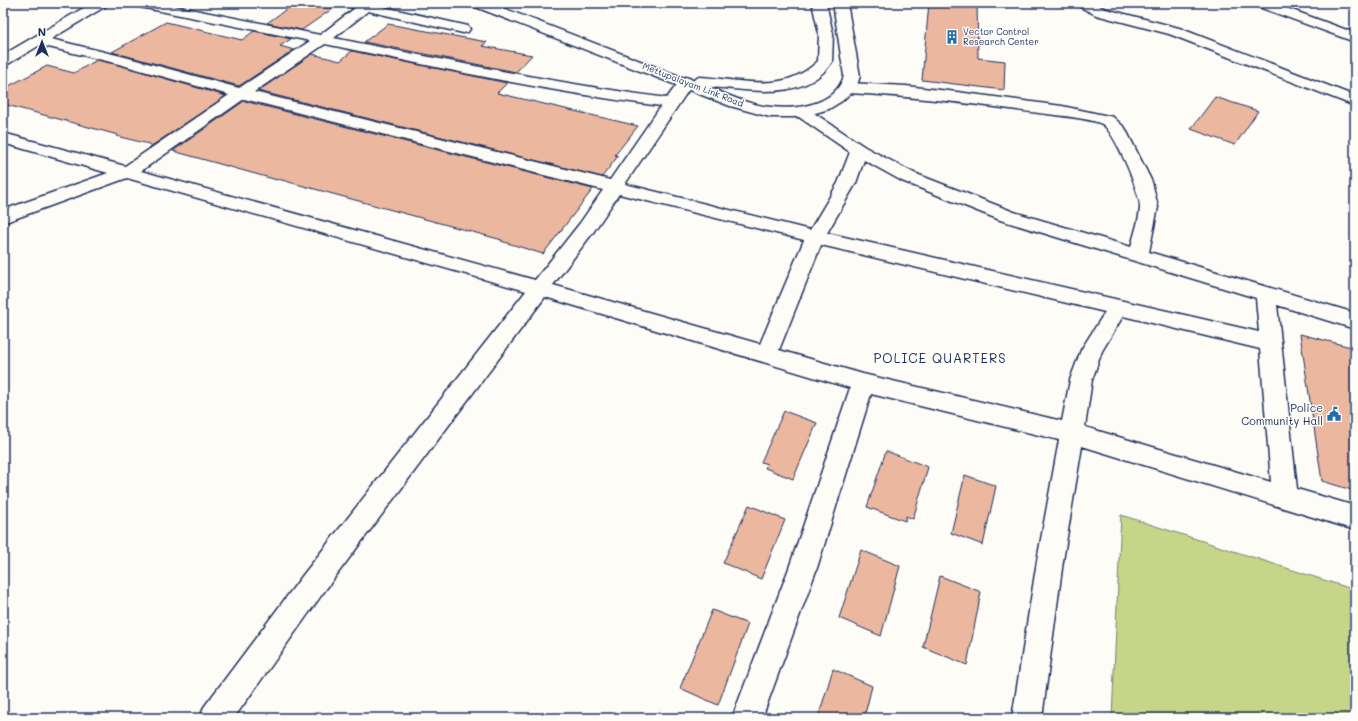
<svg xmlns="http://www.w3.org/2000/svg" width="1358" height="721" font-family="Mali,sans-serif">
  <style>
    .green { fill: #c7d589; stroke: #718274 }
    .building { fill: #ecb79f; stroke: #1b2f5e }
    .lines { fill: none; stroke-linecap: round; stroke-linejoin: round }
    .minor-casing { stroke: #1b2f5e; stroke-width: 3 }
    .tertiary-casing { stroke: #1b2f5e; stroke-width: 3 }
    .minor { fill: #fdfcf7; fill-rule: evenodd }
    .tertiary { fill: #fdfcf7; fill-rule: evenodd }
    .labels { text-anchor: middle; stroke-width: 3; stroke-linejoin: round; paint-order: stroke }
    .far-poi-label { font-size: 9px; fill: #1b2f5e; stroke: #fdfcf7; text-anchor: start }
    .far-street-label { font-size: 9px; fill: #1b2f5e; stroke: #fdfcf7 }
    .poi-label { font-size: 11px; fill: #1b2f5e; stroke: #fdfcf7; text-anchor: end }
    .quarter-label { font-size: 13px; letter-spacing: 1px; fill: #1b2f5e; stroke: #fdfcf7 }
  </style>
  <rect width="100%" height="100%" fill="#fdfcf7"/>
  <filter id="ink" filterUnits="userSpaceOnUse"><feTurbulence type="fractalNoise" baseFrequency=".025" numOctaves="2"/><feDisplacementMap in="SourceGraphic" scale="8" xChannelSelector="R" yChannelSelector="G"/><feConvolveMatrix kernelMatrix="1 2 1 2 8 2 1 2 1" color-interpolation-filters="sRGB"/></filter>
  <g filter="url(#ink)">
    <!-- green -->
    <path class="green" d="M 1121,515 L 1355,590 L 1355,718 L 1112,718 Z"/>
    <!-- building -->
    <path class="building" d="M 295,3 L 299,3 L 332,9 L 302,30 L 267,23 Z
      M 929,3 L 977,3 L 978,58 L 1005,61 L 1004,90 L 922,80 Z
      M 166,22 L 242,40 L 254,31 L 291,39 L 280,46 L 294,50 L 239,86 L 112,52 Z
      M 388,24 L 487,42 L 482,46 L 532,55 L 516,72 L 364,42 Z
      M 352,51 L 507,83 L 497,93 L 638,126 L 615,155 L 618,156 L 602,177 L 258,91 L 312,54 L 340,61 Z
      M 97,60 L 115,64 L 226,96 L 153,145 L 116,136 L 118,135 L 3,104 L 3,89 L 47,66 L 74,73 Z
      M 1215,97 L 1258,111 L 1235,145 L 1191,129 Z
      M 244,101 L 593,189 L 543,254 L 501,241 L 502,240 L 278,179 L 277,180 L 173,151 Z
      M 1300,334 L 1355,348 L 1355,491 L 1322,481 Z
      M 784,411 L 817,423 L 793,479 L 765,468 L 767,464 L 761,462 Z
      M 886,451 L 928,467 L 913,519 L 906,516 L 905,521 L 867,507 Z
      M 965,475 L 996,486 L 983,545 L 951,533 Z
      M 749,505 L 785,520 L 761,579 L 723,563 Z
      M 861,550 L 900,566 L 881,636 L 839,618 Z
      M 940,576 L 981,592 L 967,665 L 923,647 Z
      M 712,610 L 748,624 L 718,705 L 680,688 Z
      M 833,669 L 872,686 L 864,718 L 818,718 Z"/>
    <g class="lines">
      <defs>
        <path id="minor" d="M 92,3 L 108,3 L 106,6 L 51,39 L 125,57 L 239,88 L 310,41 L 135,6 L 133,3 L 160,3 L 320,35 L 355,8 L 350,7 L 349,3 L 377,3 L 375,5 L 468,26 L 470,29 L 468,32 L 463,33 L 368,11 L 334,38 C 444,60 555,83 667,98 L 681,79 L 686,77 L 691,79 L 694,82 L 625,184 L 810,230 L 838,183 L 850,152 L 796,115 L 794,112 L 796,109 L 802,107 L 808,109 L 865,147 L 914,173 L 1014,212 L 1131,247 C 1134,234 1139,221 1140,208 C 1141,193 1114,131 1102,124 C 1090,118 1053,115 1039,113 C 975,104 912,96 848,93 L 843,91 L 840,88 L 843,85 L 848,83 L 906,86 L 957,92 L 1062,106 L 1113,117 L 1125,128 L 1152,182 L 1158,207 L 1149,252 L 1355,313 L 1355,329 L 1277,305 L 1297,489 L 1355,506 L 1355,530 L 1082,446 L 1063,561 L 1042,718 L 1012,718 L 1037,561 L 1059,440 L 871,394 L 817,568 L 762,718 L 732,718 L 789,568 L 850,388 L 545,297 L 323,593 L 234,718 L 200,718 L 204,707 L 303,575 L 526,291 L 127,178 L 3,223 L 3,210 L 108,173 L 3,143 L 3,133 L 125,166 L 229,95 L 115,63 L 40,45 L 8,64 L 3,65 L 3,55 ZM 325,44 C 436,67 548,92 661,106 L 610,180 L 254,92 ZM 244,99 L 603,190 L 580,223 L 535,280 L 141,171 ZM 864,160 L 902,181 L 1000,220 L 1256,298 L 1259,332 L 827,233 L 856,183 ZM 619,194 L 804,240 L 760,344 L 553,285 L 594,231 ZM 821,245 L 1105,312 L 1081,350 L 1070,380 L 1062,421 L 863,374 L 779,350 ZM 1123,316 L 1260,349 L 1271,482 L 1085,427 L 1092,380 L 1102,351 Z
          M 1076,3 L 1093,3 L 1106,9 L 1179,28 L 1355,96 L 1355,106 L 1169,34 L 1096,15 L 1078,6 Z
          M 1254,3 L 1273,3 L 1355,33 L 1355,42 L 1256,6 Z"/>
        <path id="tertiary" d="M 471,3 L 490,3 L 692,81 L 699,77 C 742,79 783,95 818,61 L 819,34 L 812,3 L 826,3 L 833,34 L 832,62 C 804,103 750,89 708,87 C 728,95 749,105 771,107 C 798,110 835,105 844,76 L 833,3 L 847,3 L 860,76 L 856,88 L 842,101 L 829,109 L 802,117 L 770,117 L 730,106 L 473,6 Z"/>
      </defs>
      <!-- minor casing -->
      <use href="#minor" class="minor-casing"/>
      <!-- tertiary casing -->
      <use href="#tertiary" class="tertiary-casing"/>
      <!-- minor -->
      <use href="#minor" class="minor"/>
      <!-- tertiary -->
      <use href="#tertiary" class="tertiary"/>
    </g>
  </g>
  <!-- icons -->
  <defs>
    <symbol id="building-bare" viewBox="-9 -9 18 18"><path d="M-4-6H4V6H1V3H-1V6H-4ZM-2.5-4.3h1.7v1.8h-1.7ZM.8-4.3h1.7v1.8H.8ZM-2.5-1h1.7V.8h-1.7ZM.8-1h1.7V.8H.8Z" fill="#1f6fb2" stroke="#fdfcf7" stroke-width="2.5" paint-order="stroke"/></symbol>
    <symbol id="civic-bare" viewBox="-9 -9 18 18"><path d="M-.6-6.5H3V-4.5H.6V-3L4-1V1h2V6H-6V1h2V-1L-.6-3ZM-1.2 2.5V6h2.4V2.5Z" fill="#1f6fb2" stroke="#fdfcf7" stroke-width="2.5" paint-order="stroke"/></symbol>
  </defs>
  <g fill-rule="evenodd">
    <use href="#building-bare" x="942" y="27" width="20" height="20"/>
    <use href="#civic-bare" x="1324" y="404" width="20" height="20"/>
  </g>
  <g class="labels">
    <!-- far-poi labels -->
    <g class="far-poi-label">
      <text x="963" y="35">Vector Control<tspan x="963" dy="10">Research Center</tspan></text>
    </g>
    <!-- far-street labels -->
    <g class="far-street-label">
      <text transform="translate(693 85) rotate(21)" y="3">Mettupalayam Link Road</text>
    </g>
    <!-- poi labels -->
    <g class="poi-label">
      <text x="1323" y="412">Police<tspan x="1323" dy="13">Community Hall</tspan></text>
    </g>
    <!-- quarter labels -->
    <g class="quarter-label">
      <text x="940" y="363">POLICE QUARTERS</text>
    </g>
  </g>
  <!-- margin -->
  <rect width="1358" height="721" fill="none" stroke="#fdfcf7" stroke-width="16"/>
  <rect x="8" y="8" width="1342" height="705" fill="none" stroke="#1b2f5e" stroke-width="1.5" filter="url(#ink)"/>
  <!-- north arrow -->
  <g transform="translate(42 42)" stroke="#fdfcf7" stroke-width="3" paint-order="stroke">
  <path d="M0-3L7 15L0 10L-7 15Z" fill="#1b2f5e"/>
  <text y="-6" font-size="11" font-weight="bold" text-anchor="middle" fill="#1b2f5e">N</text>
  </g>
</svg>
